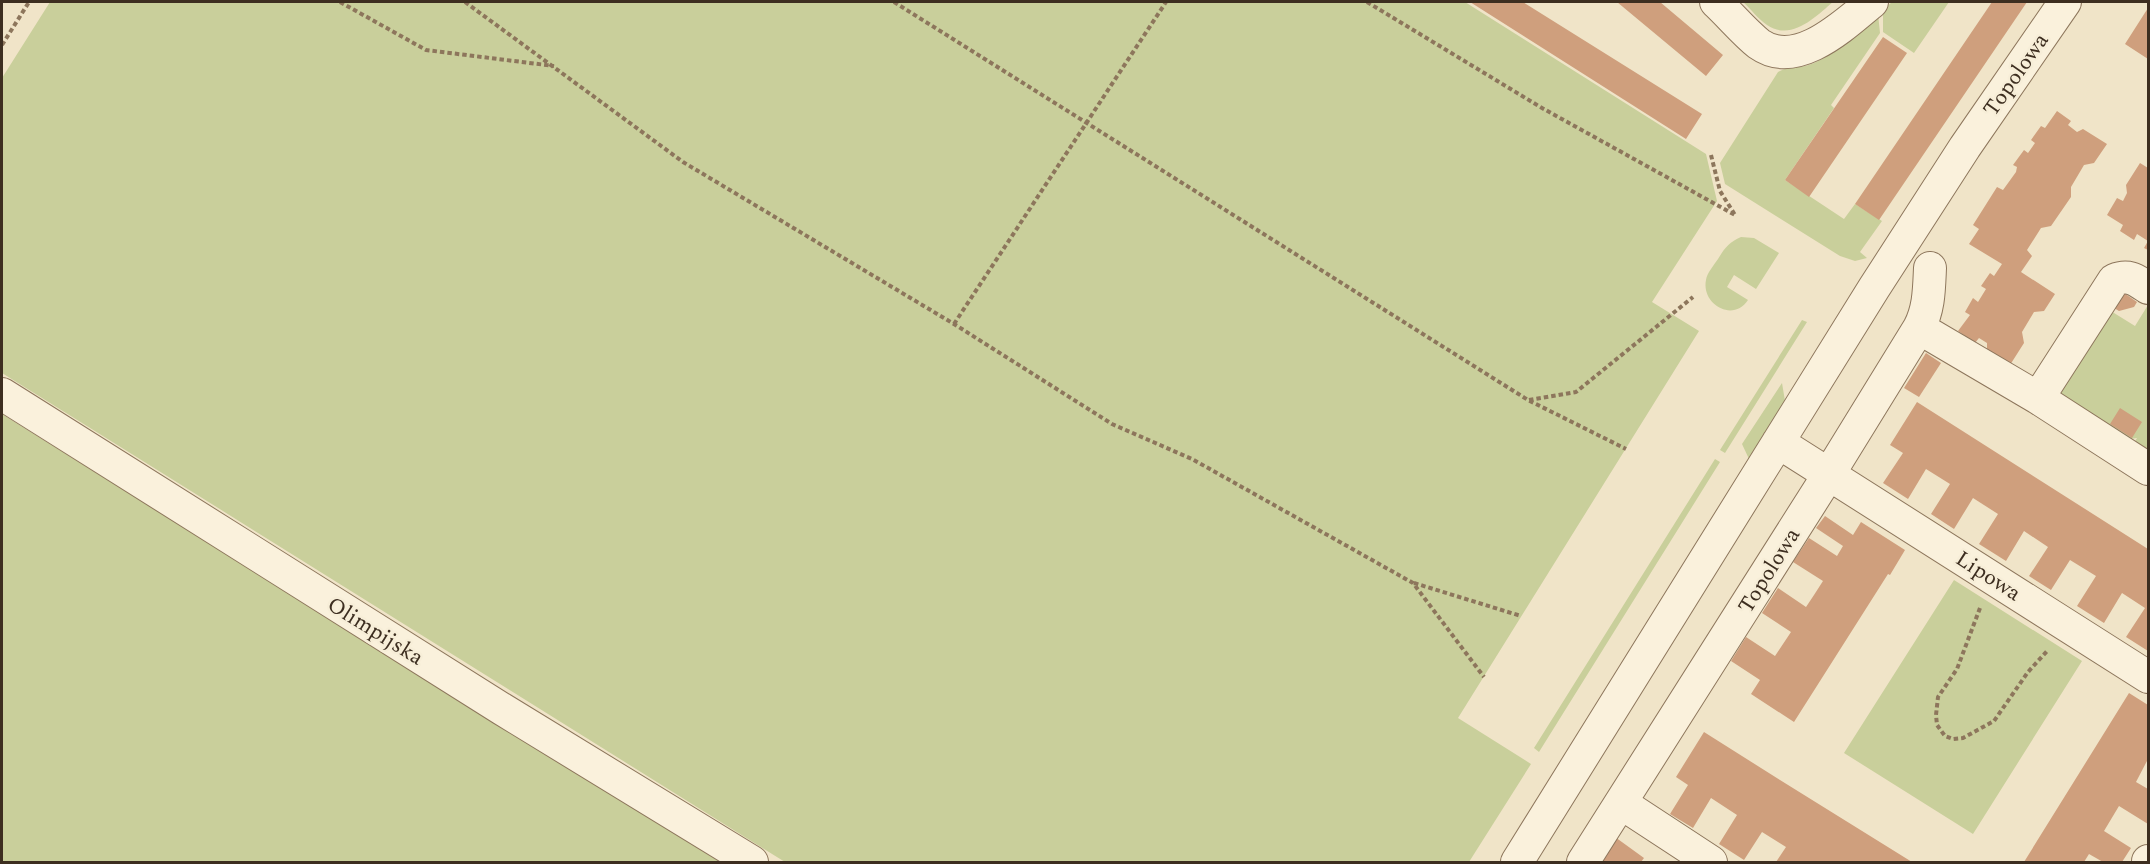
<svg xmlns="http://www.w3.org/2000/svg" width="2150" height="864" font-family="Spectral,serif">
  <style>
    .green { fill: #c9cf9b }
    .building { fill: #cf9f7d }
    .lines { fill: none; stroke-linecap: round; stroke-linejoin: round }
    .minor-casing { stroke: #8d765c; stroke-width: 34 }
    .path { stroke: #8d765c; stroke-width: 4; stroke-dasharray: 4.5 3; stroke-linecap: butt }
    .minor { stroke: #faf1dc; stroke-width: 32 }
    .labels { text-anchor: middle; stroke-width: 5; stroke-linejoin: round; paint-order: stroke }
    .street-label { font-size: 22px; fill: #3d2e20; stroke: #f7eed8 }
  </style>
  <rect width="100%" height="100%" fill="#f0e4c8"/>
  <!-- green -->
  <path class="green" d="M 50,2 L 1465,2 L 1706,154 L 1717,201 L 1652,302 L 1699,331 L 1458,718 L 1531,764 L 1469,862 L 785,862 L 2,373 L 2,78 Z
    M 1743,2 L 1833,2 C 1816,16 1792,42 1767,25 C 1758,19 1751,9 1743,2 Z
    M 1892,2 L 1949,2 L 1914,53 L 1883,32 L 1883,10 Z
    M 1878,14 L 1880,33 L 1831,105 L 1834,108 L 1785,180 L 1844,219 L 1855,204 L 1882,221 L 1860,252 L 1867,258 L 1855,261 L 1840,256 L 1725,184 L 1720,163 L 1778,72 C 1790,65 1802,69 1814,63 C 1838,52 1858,30 1878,14 Z
    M 1741,237 L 1754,238 L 1779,253 L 1756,289 L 1734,275 L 1727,287 L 1748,300 C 1733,323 1701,304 1706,280 C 1707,273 1714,265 1718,259 C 1724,249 1729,242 1741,237 Z
    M 2148,305 L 2148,457 L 2132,446 L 2137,438 L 2130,439 L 2060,398 L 2056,389 L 2106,308 L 2135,326 Z
    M 1802,320 L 1807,322 L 1725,453 L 1720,450 Z
    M 1782,383 L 1785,401 L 1749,459 L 1742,444 Z
    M 2,414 L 720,862 L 2,862 Z
    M 1715,459 L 1720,462 L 1539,752 L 1534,748 Z
    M 1954,580 L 2082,661 L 1973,834 L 1844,753 Z"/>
  <!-- building -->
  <path class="building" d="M 1470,2 L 1523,2 L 1702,114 L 1686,139 Z
    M 1617,2 L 1660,2 L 1723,55 L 1706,76 Z
    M 1992,2 L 2027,2 L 1879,220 L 1855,204 Z
    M 2148,8 L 2148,59 L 2125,44 Z
    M 1883,37 L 1907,53 L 1809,197 L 1785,180 Z
    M 2057,111 L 2071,121 L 2068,125 L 2077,132 L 2083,129 L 2107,144 L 2094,163 L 2084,165 L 2071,187 L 2071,197 L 2051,226 L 2041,228 L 2027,250 L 2032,256 L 2021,272 L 2055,294 L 2044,311 L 2034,312 L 2022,332 L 2024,343 L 2010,365 L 1987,349 L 1987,343 L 1979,338 L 1975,343 L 1958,331 L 1970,315 L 1965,312 L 1973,298 L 1978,302 L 1986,289 L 1981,286 L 1990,273 L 1994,276 L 2002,264 L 1969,244 L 1979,229 L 1973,225 L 1997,187 L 2003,190 L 2016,172 L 2017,167 L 2013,165 L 2024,150 L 2028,153 L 2035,143 L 2031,140 L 2041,126 L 2045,128 Z
    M 2140,163 L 2148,168 L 2148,250 L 2144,248 L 2148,241 L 2137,234 L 2134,240 L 2120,231 L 2123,225 L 2107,215 L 2117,198 L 2123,201 L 2127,193 L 2126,185 Z
    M 2124,293 L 2137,302 L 2134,307 L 2119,311 L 2114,308 Z
    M 1926,353 L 1941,363 L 1919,397 L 1904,388 Z
    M 1917,402 L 2148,549 L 2148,651 L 2126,637 L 2145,608 L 2122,593 L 2104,623 L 2077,606 L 2096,576 L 2070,560 L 2051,590 L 2029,576 L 2048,547 L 2024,531 L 2006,561 L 1979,544 L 1998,514 L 1973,498 L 1954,529 L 1931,514 L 1950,484 L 1926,469 L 1908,499 L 1883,483 L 1903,453 L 1890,445 Z
    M 2120,408 L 2142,422 L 2132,438 L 2110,424 Z
    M 1825,516 L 1853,535 L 1861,522 L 1905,550 L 1890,575 L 1888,574 L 1794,722 L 1751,694 L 1760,680 L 1731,661 L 1746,637 L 1775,656 L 1791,632 L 1762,613 L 1778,588 L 1806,607 L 1814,595 L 1823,581 L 1793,562 L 1809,538 L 1837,556 L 1843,546 L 1816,528 Z
    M 2129,693 L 2148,705 L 2148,759 L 2136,782 L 2148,789 L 2148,824 L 2119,806 L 2104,831 L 2131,848 L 2122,862 L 2103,862 L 2089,854 L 2084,862 L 2024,862 Z
    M 1704,732 L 1780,780 L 1912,862 L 1776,862 L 1786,847 L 1762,832 L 1744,860 L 1719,844 L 1737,815 L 1711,798 L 1693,828 L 1670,814 L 1688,785 L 1676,777 Z
    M 1615,837 L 1644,858 L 1641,862 L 1599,862 Z"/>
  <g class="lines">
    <defs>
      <path id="minor" d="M 1716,2 C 1730,15 1744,32 1759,44 C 1797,71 1845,24 1872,2
        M 1919,328 L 2038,398 L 2148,469
        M 2,394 L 502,709 L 752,862
        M 2038,398 L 2114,280 C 2129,274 2136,280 2148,288
        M 1778,442 L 2148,677
        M 1621,803 L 1711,862
        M 1517,862 L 1874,288 L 1965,147 L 2065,2
        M 1583,862 L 1829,474 L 1919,328 C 1929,309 1929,290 1930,268
        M 2148,862 L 2148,861"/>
    </defs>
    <!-- minor casing -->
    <use href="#minor" class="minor-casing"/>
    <!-- path -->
    <path class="path" d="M 340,2 L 426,50 L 554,66
      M 465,2 L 683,162 L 954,324 L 1112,424 L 1192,459 L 1413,583 L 1484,677
      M 894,2 L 1528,400 L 1626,449
      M 1367,2 L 1542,108 L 1735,215
      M 2,45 L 29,2
      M 1711,155 L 1720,191 L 1735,215
      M 954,324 L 1166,2
      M 1529,400 L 1576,392 L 1693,297
      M 1414,583 L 1521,616
      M 1980,608 L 1957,669 L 1938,697 L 1936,715 L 1937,725 L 1945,736 L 1953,739 L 1963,738 L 1994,721 L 2028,672 L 2048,650"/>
    <!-- minor -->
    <use href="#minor" class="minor"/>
  </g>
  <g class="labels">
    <!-- street labels -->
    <g class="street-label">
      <text transform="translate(2015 74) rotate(-55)" y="8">Topolowa</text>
      <text transform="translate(1768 570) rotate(-58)" y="8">Topolowa</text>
      <text transform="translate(1989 575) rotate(33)" y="8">Lipowa</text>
      <text transform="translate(376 630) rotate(32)" y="8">Olimpijska</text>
    </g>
  </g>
  <!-- border -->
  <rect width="2150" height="864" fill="none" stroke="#3d2e20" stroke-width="6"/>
</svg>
